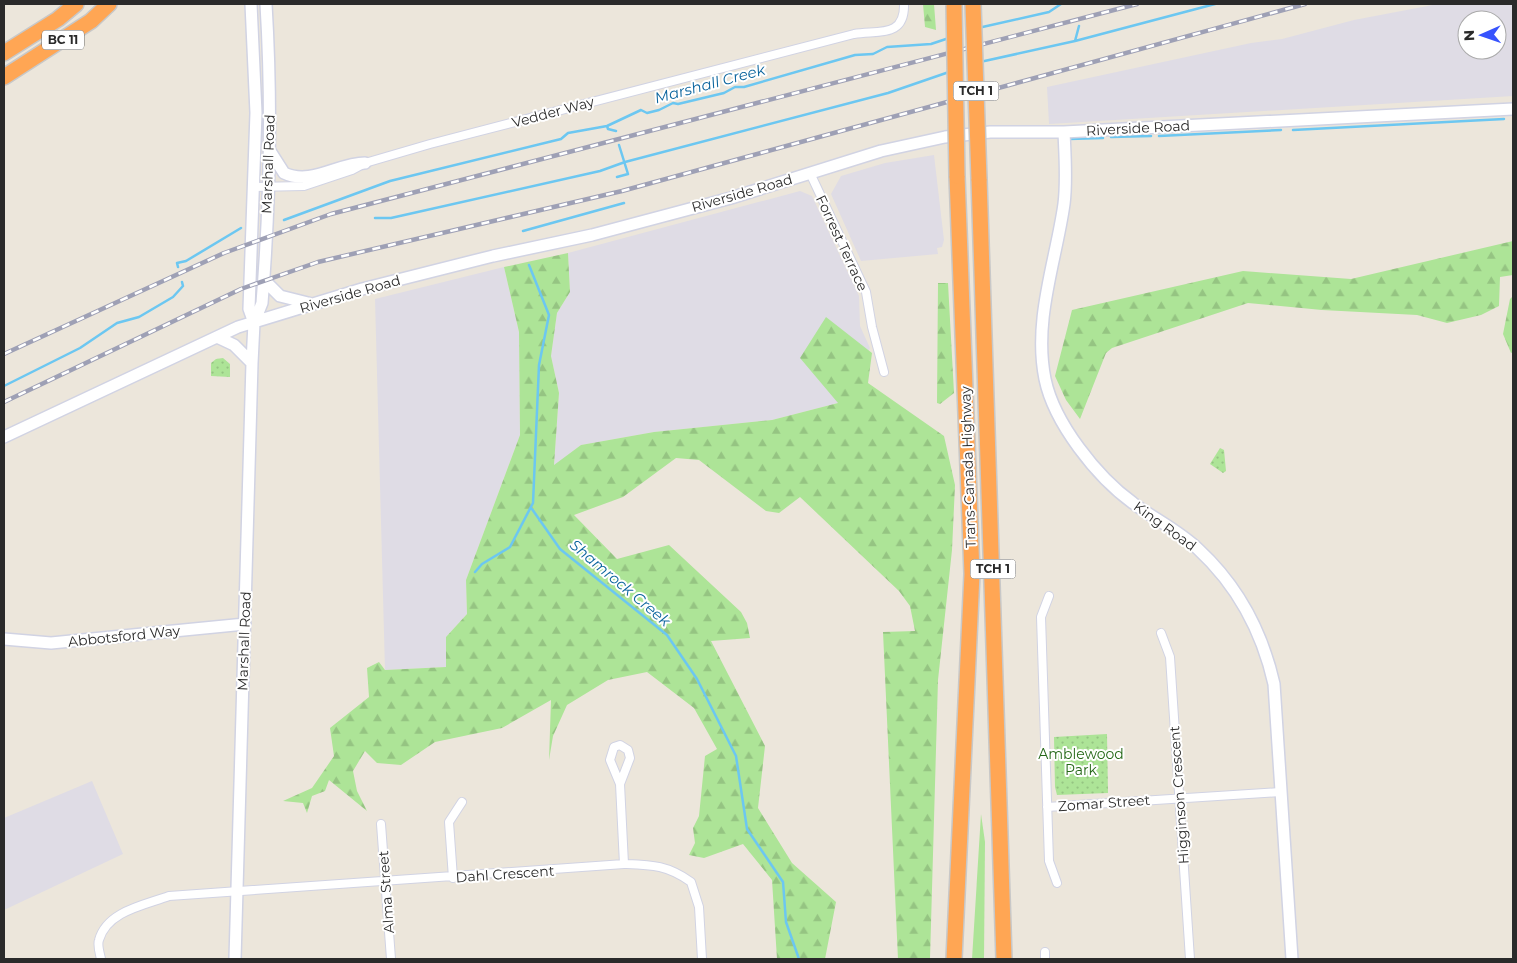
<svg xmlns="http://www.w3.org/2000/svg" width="1517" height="963" font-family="Montserrat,sans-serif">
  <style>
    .industrial { fill: #dfdce5; fill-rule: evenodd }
    .grass { fill: #ade497 }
    .forest { fill: url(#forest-firs) }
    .park { fill: url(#park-dots) }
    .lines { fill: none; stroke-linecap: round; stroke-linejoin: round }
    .stream { stroke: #6cc7f1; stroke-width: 2.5 }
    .street-casing { stroke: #d1d3e3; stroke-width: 10 }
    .secondary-casing { stroke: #d1d3e3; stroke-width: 14 }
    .highway-casing { stroke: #c8c8c8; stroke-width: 18 }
    .street { stroke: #fff; stroke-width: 8 }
    .secondary { stroke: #fff; stroke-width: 11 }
    .highway { stroke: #ffa654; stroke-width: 15 }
    .rail-casing { stroke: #9ea0b5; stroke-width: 4.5 }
    .rail { stroke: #fff; stroke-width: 2.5; stroke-dasharray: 8; stroke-linecap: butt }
    .highway-bridge-casing { stroke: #c8c8c8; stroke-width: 18; stroke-linecap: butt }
    .highway-bridge { stroke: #ffa654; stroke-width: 15 }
    .labels { text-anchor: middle; stroke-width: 4; stroke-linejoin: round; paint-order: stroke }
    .shield { fill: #fff; stroke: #6a6a6a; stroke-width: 1 }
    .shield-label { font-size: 12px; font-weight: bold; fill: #2a2a2a }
    .street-label { font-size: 14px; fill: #2a2a2a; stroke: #fff }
    .park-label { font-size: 14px; fill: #256818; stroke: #fff }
    .water-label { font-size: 15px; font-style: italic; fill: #0a649d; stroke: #fff }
  </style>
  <defs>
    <pattern id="forest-firs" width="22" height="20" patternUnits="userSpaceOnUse" patternTransform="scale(1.25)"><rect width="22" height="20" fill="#ade497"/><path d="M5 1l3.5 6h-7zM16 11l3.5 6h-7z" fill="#95c482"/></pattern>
    <pattern id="park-dots" width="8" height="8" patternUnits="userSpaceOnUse" patternTransform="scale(1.25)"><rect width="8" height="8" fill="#ade497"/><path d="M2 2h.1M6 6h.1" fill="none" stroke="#95c482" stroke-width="1.8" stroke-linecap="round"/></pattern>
  </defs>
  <rect width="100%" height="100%" fill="#ece6db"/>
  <!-- industrial -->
  <path class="industrial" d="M 1438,4 L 1513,4 L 1513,96 L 1049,124 L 1047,87 L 1251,43 L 1282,39 L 1354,20 ZM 1467,20 L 1497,20 L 1497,50 L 1467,50 Z
    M 934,155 L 944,240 L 942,247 L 937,248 L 938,254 L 861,261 L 831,194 L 841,176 L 885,163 Z
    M 800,191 L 812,196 L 859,296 L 860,326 L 870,348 L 838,403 L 772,420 L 654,432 L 581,445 L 554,466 L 559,393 L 551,356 L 557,313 L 570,292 L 568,253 Z
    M 504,267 L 519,332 L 520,435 L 466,580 L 467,614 L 446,637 L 446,667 L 385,670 L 375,299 Z
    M 92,781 L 123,854 L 4,910 L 4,818 Z"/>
  <!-- grass -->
  <path class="grass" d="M 981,814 L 985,842 L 984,959 L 972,959 Z"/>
  <!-- forest -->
  <path class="forest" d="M 923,4 L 934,4 L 936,30 L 925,27 Z
    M 1513,241 L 1513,275 L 1500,277 L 1499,306 L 1481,315 L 1447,323 L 1417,315 L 1322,310 L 1248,303 L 1112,348 L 1106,353 L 1080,419 L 1066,400 L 1055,376 L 1072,310 L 1243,271 L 1351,279 Z
    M 568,253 L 570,292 L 557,313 L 551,356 L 559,393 L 554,465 L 581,445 L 654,432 L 772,420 L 838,403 L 800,358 L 826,317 L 872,353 L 868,383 L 944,436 L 955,485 L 952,550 L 938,680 L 930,959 L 898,959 L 883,632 L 915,631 L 910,606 L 899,591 L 800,497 L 779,513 L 766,511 L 699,460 L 676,458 L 623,497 L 574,515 L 617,559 L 669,545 L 741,612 L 747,623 L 750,638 L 711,641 L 765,746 L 758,808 L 792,863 L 836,902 L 825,959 L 777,959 L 772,880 L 743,844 L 704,858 L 689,855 L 695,843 L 693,828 L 699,816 L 705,756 L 717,749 L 694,708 L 647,672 L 608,680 L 567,705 L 553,736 L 549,760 L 551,700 L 502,728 L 435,742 L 401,765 L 377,763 L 365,751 L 353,771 L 357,791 L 367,811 L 329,780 L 325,791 L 312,796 L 307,813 L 303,803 L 283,801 L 312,788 L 334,756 L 330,728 L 369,697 L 367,668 L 379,662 L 385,670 L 446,667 L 446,637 L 467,614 L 466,580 L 520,435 L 519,332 L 504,267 Z
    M 938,283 L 948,283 L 954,393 L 940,404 L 937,403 Z
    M 1513,296 L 1513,352 L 1511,353 L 1503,334 L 1510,299 Z"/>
  <!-- park -->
  <path class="park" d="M 223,358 L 230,364 L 230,377 L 211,376 L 211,363 L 216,359 Z
    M 1220,448 L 1224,450 L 1226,471 L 1223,473 L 1210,464 Z
    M 1107,734 L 1108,793 L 1057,795 L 1055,787 L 1054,737 Z"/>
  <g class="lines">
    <!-- stream -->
    <path class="stream" d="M 978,28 L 1049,12 L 1061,4
      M 1075,41 L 1215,4
      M 980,62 L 1075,41 L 1079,26
      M 607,126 L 608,129 L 616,131
      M 1293,130 L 1504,119
      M 1159,136 L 1281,130
      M 1111,137 L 1151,136
      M 1069,139 L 1103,138
      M 617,177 L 628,174 L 619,145
      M 375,218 L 391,218 L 600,171 L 625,162 L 888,93 L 949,72
      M 284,220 L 390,181 L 561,139 L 568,133 L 607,126 L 641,110 L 647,113 L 659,110 L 673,103 L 678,104 L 724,93 L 735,87 L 744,87 L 855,55 L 873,54 L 887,47 L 931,44 L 949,38
      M 523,231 L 624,203
      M 178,267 L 177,263 L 186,261 L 241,228
      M 4,386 L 80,348 L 117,323 L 139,317 L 173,297 L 183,286 L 182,282
      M 532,509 L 560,549 L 667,635 L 697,679 L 736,756 L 747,829 L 783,882 L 786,922 L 799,959
      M 475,572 L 482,564 L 510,547 L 533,503 L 539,365 L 549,315 L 529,265"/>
    <defs>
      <path id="street" d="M 810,173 L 866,292 L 872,327 L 884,372
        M 253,187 L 304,186 L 352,170 L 365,163 L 430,144 L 854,34 C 878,30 905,38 904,4
        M 1049,596 L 1041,617 L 1049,861 L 1057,883
        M 1161,633 L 1170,657 L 1190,959
        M 620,784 L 630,758 L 628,750 L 620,745 L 614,747 L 610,760 L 620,784 L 624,864
        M 1047,807 L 1280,792
        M 381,824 L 391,959
        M 453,878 L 449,822 L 462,802
        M 101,959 C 100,954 97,945 99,940 C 107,911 145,905 169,896 L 624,864 C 652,865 667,865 691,882 L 699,907 L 702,959
        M 1045,959 L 1045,952"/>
      <path id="secondary" d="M 251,4 L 256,113 L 249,309 L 254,323
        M 1064,132 C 1065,156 1067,180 1064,204 C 1056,261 1033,320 1045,379 C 1054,423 1097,477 1133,503 C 1154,519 1178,530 1198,549 C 1238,586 1262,631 1274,684 L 1292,959
        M 270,151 L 284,173 C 311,186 338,163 365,163
        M 264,280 L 280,296 L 312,304
        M 217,337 L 234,345 L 252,363
        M 4,437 L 238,327 L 362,289 L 493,256 L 592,235 L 731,198 L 881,151 L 945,137 L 990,132 L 1064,132 L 1513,109
        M 4,639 L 51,643 L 245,624
        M 235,959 L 252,363 L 254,323 L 262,303 C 270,204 272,103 266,4"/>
      <path id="highway" d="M 4,53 L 58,19 L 76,4
        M 4,77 L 91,21 L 109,4
        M 979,179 L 1004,959
        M 954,959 L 972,574 L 957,176"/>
    </defs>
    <!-- street casing -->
    <use href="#street" class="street-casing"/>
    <!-- secondary casing -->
    <use href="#secondary" class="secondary-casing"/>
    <!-- highway casing -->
    <use href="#highway" class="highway-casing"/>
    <!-- street -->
    <use href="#street" class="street"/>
    <!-- secondary -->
    <use href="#secondary" class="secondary"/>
    <!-- highway -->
    <use href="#highway" class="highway"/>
    <defs>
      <path id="rail" d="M 4,354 L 224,253 L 331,214 L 1137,4
        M 4,402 L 241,289 L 318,262 L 622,191 L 1305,4"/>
    </defs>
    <!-- rail casing -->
    <use href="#rail" class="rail-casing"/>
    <!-- rail -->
    <use href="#rail" class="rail"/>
    <defs>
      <path id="highway-bridge" d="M 973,4 L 979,179
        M 954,5 L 957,176"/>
    </defs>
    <!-- highway-bridge casing -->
    <use href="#highway-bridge" class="highway-bridge-casing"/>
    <!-- highway-bridge -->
    <use href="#highway-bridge" class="highway-bridge"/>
  </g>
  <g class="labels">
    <!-- shield labels -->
    <g class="shield">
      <rect x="42" y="30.5" width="42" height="19" rx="4"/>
      <rect x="953.5" y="81.5" width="45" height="19" rx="4"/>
      <rect x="970.5" y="559.5" width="45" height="19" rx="4"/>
    </g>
    <g class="shield-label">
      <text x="63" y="44">BC 11</text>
      <text x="976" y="95">TCH 1</text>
      <text x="993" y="573">TCH 1</text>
    </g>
    <!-- street labels -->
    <g class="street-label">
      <text transform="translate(553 112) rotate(-15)" y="5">Vedder Way</text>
      <text transform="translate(1138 128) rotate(-3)" y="5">Riverside Road</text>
      <text transform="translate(268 164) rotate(-88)" y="5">Marshall Road</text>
      <text transform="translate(742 193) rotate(-16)" y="5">Riverside Road</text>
      <text transform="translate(842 243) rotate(65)" y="5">Forrest Terrace</text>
      <text transform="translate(350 294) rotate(-16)" y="5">Riverside Road</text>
      <text transform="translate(968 467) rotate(-92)" y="5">Trans-Canada Highway</text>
      <text transform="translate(1165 526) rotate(36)" y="5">King Road</text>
      <text transform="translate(124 636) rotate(-6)" y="5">Abbotsford Way</text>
      <text transform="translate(244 641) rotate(-88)" y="5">Marshall Road</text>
      <text transform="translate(1179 795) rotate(-94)" y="5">Higginson Crescent</text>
      <text transform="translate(1104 803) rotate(-4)" y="5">Zomar Street</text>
      <text transform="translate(505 874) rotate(-4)" y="5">Dahl Crescent</text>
      <text transform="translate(386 892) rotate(-94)" y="5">Alma Street</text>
    </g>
    <!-- park labels -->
    <g class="park-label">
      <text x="1081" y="759">Amblewood<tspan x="1081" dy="16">Park</tspan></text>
    </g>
    <!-- water labels -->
    <g class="water-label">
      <text transform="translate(710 84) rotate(-15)" y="5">Marshall Creek</text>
      <text transform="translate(620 583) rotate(40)" y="5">Shamrock Creek</text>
    </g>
  </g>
  <!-- border -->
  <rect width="1517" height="963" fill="none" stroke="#2a2a2a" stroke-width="10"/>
  <!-- north arrow -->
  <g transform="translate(1482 35) rotate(268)"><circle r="24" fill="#ffffff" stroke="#aaaaaa"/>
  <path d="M0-4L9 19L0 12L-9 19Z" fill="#3753fd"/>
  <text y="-8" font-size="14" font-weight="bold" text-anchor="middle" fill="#2a2a2a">N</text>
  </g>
</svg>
